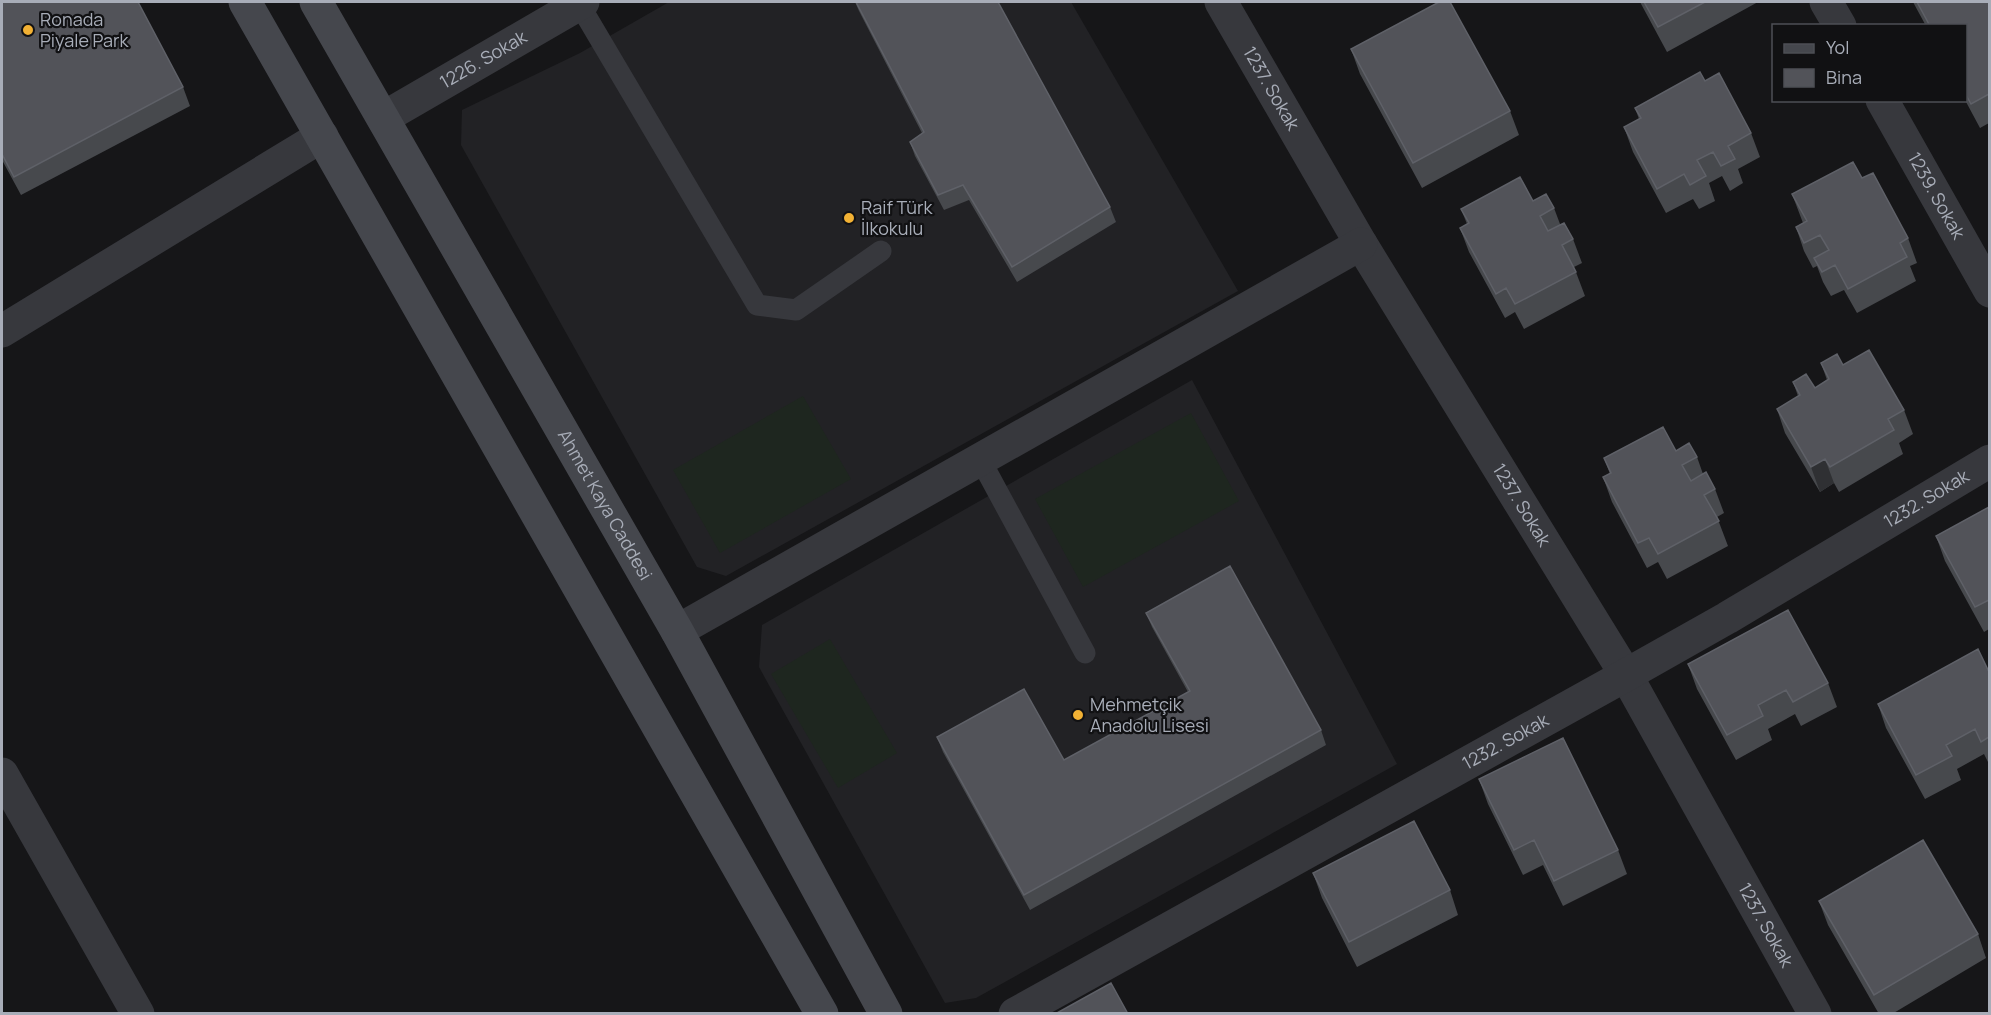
<svg xmlns="http://www.w3.org/2000/svg" width="1991" height="1015" font-family="Manrope,sans-serif">
  <style>
    .built { fill: #222225 }
    .pitch { fill: #1e261f }
    .lines { fill: none; stroke-linecap: round; stroke-linejoin: round }
    .lane { stroke: #37383d; stroke-width: 21 }
    .street { stroke: #37383d; stroke-width: 33 }
    .secondary { stroke: #45474d; stroke-width: 33 }
    .wall { fill: #47494d }
    .shaded-wall { fill: #2f3033 }
    .building { fill: #525359; stroke: #5f6168; stroke-width: 1.5 }
    .poi-dot { fill: #f2b134; stroke: #111113; stroke-width: 2 }
    .labels { text-anchor: middle; stroke-width: 4.5; stroke-linejoin: round; paint-order: stroke }
    .poi-label { font-size: 18px; fill: #a8adb8; stroke: #111113; text-anchor: start }
    .street-label { font-size: 18px; fill: #a8adb8; stroke: #111113 }
  </style>
  <rect width="100%" height="100%" fill="#161618"/>
  <!-- built -->
  <path class="built" d="M 669,2 L 1071,2 L 1238,291 L 726,576 L 697,567 L 461,145 L 462,110 L 580,53 Z
    M 1192,380 L 1397,764 L 976,998 L 945,1003 L 759,667 L 762,625 Z"/>
  <!-- pitch -->
  <path class="pitch" d="M 803,396 L 851,479 L 720,553 L 673,470 Z
    M 1191,413 L 1239,501 L 1083,587 L 1035,499 Z
    M 830,639 L 897,753 L 838,788 L 771,674 Z"/>
  <g class="lines">
    <!-- lane -->
    <path class="lane" d="M 579,4 L 757,305 L 796,310 L 881,251
      M 980,459 L 1085,653"/>
    <!-- street -->
    <g class="street">
      <path id="s1" d="M 1221,2 L 1361,244 L 1626,675 L 1815,1014"/>
      <path d="M 1826,2 L 1840,26"/>
      <path id="s2" d="M 1882,100 L 1990,291"/>
      <path id="s3" d="M 383,118 L 583,2"/>
      <path d="M 2,331 L 322,136"/>
      <path d="M 677,631 L 1361,244"/>
      <path d="M 2,774 L 138,1014"/>
      <path id="s4" d="M 1015,1014 L 1626,675 L 1727,618 L 1990,461"/>
    </g>
    <!-- secondary -->
    <g class="secondary">
      <path d="M 245,2 L 822,1014"/>
      <path id="s5" d="M 316,2 L 677,631 L 886,1014"/>
    </g>
  </g>
  <!-- wall -->
  <path class="wall" d="M 2,2 L 183,87 L 190,106 L 21,195 L 2,160 Z
    M 855,2 L 998,2 L 1110,207 L 1116,222 L 1017,282 L 969,200 L 944,210 L 915,156 L 910,142 L 922,133 L 859,11 Z
    M 1640,2 L 1758,2 L 1667,52 Z
    M 1913,2 L 1989,2 L 1989,123 L 1980,128 L 1965,100 L 1965,26 L 1926,26 Z
    M 1351,49 L 1510,111 L 1519,135 L 1422,188 L 1360,74 Z
    M 1705,81 L 1751,133 L 1760,157 L 1738,169 L 1743,183 L 1730,191 L 1722,176 L 1709,183 L 1715,201 L 1699,209 L 1693,199 L 1666,213 L 1633,152 L 1624,127 L 1639,119 L 1635,108 Z
    M 1862,178 L 1908,238 L 1917,263 L 1910,266 L 1916,281 L 1857,313 L 1844,290 L 1831,296 L 1823,282 L 1817,266 L 1813,268 L 1804,251 L 1796,227 L 1803,223 L 1792,194 Z
    M 1533,201 L 1554,208 L 1560,224 L 1573,239 L 1582,263 L 1574,267 L 1585,296 L 1524,329 L 1515,312 L 1505,318 L 1469,252 L 1460,228 L 1467,224 L 1461,209 Z
    M 1821,363 L 1843,365 L 1904,410 L 1913,434 L 1899,443 L 1903,454 L 1839,492 L 1834,483 L 1820,492 L 1785,433 L 1777,409 L 1798,396 L 1793,382 L 1815,388 L 1827,380 Z
    M 1676,451 L 1697,457 L 1703,474 L 1715,489 L 1724,513 L 1717,517 L 1728,546 L 1667,579 L 1658,562 L 1647,568 L 1612,502 L 1603,477 L 1610,474 L 1604,458 Z
    M 1989,507 L 1989,629 L 1984,632 L 1945,561 L 1936,536 Z
    M 1146,613 L 1321,730 L 1326,745 L 1030,910 L 943,752 L 937,737 L 1064,760 L 1188,692 L 1152,627 Z
    M 1688,664 L 1828,683 L 1837,707 L 1801,726 L 1795,714 L 1768,729 L 1772,740 L 1736,760 L 1697,689 Z
    M 1989,672 L 1989,764 L 1984,754 L 1957,769 L 1961,780 L 1925,799 L 1886,728 L 1878,704 Z
    M 1479,779 L 1618,850 L 1627,874 L 1563,906 L 1543,865 L 1523,875 L 1488,804 Z
    M 1313,873 L 1450,890 L 1458,915 L 1357,967 L 1322,898 Z
    M 1819,901 L 1978,934 L 1986,958 L 1892,1014 L 1879,1014 L 1828,925 Z"/>
  <!-- shaded-wall -->
  <path class="shaded-wall" d="M 1825,459 L 1834,483 L 1820,492 L 1811,467 Z"/>
  <!-- building -->
  <path class="building" d="M 2,2 L 138,2 L 183,87 L 14,177 L 2,154 Z
    M 856,2 L 998,2 L 1110,207 L 1012,267 L 963,185 L 938,195 L 910,142 L 924,132 Z
    M 1439,2 L 1450,2 L 1510,111 L 1413,163 L 1351,49 Z
    M 1644,2 L 1705,2 L 1658,27 Z
    M 1917,2 L 1989,2 L 1989,94 L 1971,104 L 1965,93 L 1965,26 L 1930,26 Z
    M 1700,72 L 1705,81 L 1719,73 L 1751,133 L 1728,146 L 1735,159 L 1721,166 L 1713,152 L 1697,160 L 1706,176 L 1690,185 L 1684,174 L 1657,189 L 1624,127 L 1641,118 L 1635,108 Z
    M 1853,162 L 1862,178 L 1873,173 L 1908,238 L 1900,243 L 1907,257 L 1848,289 L 1835,265 L 1822,272 L 1814,258 L 1829,250 L 1820,235 L 1804,243 L 1796,227 L 1807,221 L 1792,194 Z
    M 1520,177 L 1533,201 L 1546,194 L 1554,208 L 1540,216 L 1548,231 L 1564,223 L 1573,239 L 1562,245 L 1576,272 L 1515,304 L 1506,288 L 1496,294 L 1460,228 L 1469,223 L 1461,209 Z
    M 1869,350 L 1904,410 L 1888,419 L 1894,430 L 1830,467 L 1825,459 L 1811,467 L 1777,409 L 1800,395 L 1793,382 L 1806,374 L 1815,388 L 1829,379 L 1821,363 L 1837,354 L 1843,365 Z
    M 1663,427 L 1676,451 L 1689,443 L 1697,457 L 1682,465 L 1691,481 L 1706,472 L 1715,489 L 1704,495 L 1719,521 L 1658,554 L 1649,538 L 1638,543 L 1603,477 L 1611,473 L 1604,458 Z
    M 1989,507 L 1989,600 L 1975,607 L 1936,536 Z
    M 1230,566 L 1321,730 L 1024,895 L 937,737 L 1024,689 L 1064,760 L 1190,691 L 1146,613 Z
    M 1788,610 L 1828,683 L 1793,702 L 1786,690 L 1758,705 L 1763,716 L 1727,735 L 1688,664 Z
    M 1978,649 L 1989,672 L 1989,737 L 1981,742 L 1975,729 L 1946,745 L 1952,756 L 1916,775 L 1878,704 Z
    M 1563,738 L 1618,850 L 1554,881 L 1534,840 L 1514,850 L 1479,779 Z
    M 1414,821 L 1450,890 L 1349,942 L 1313,873 Z
    M 1923,840 L 1978,934 L 1874,995 L 1819,901 Z
    M 1111,983 L 1128,1014 L 1055,1014 Z"/>
  <!-- markers -->
  <g class="poi-dot">
    <circle cx="28" cy="30" r="6"/>
    <circle cx="849" cy="218" r="6"/>
    <circle cx="1078" cy="715" r="6"/>
  </g>
  <g class="labels">
    <!-- poi labels -->
    <g class="poi-label">
      <text x="40" y="26">Ronada<tspan x="40" dy="21">Piyale Park</tspan></text>
      <text x="861" y="214">Raif Türk<tspan x="861" dy="21">İlkokulu</tspan></text>
      <text x="1090" y="711">Mehmetçik<tspan x="1090" dy="21">Anadolu Lisesi</tspan></text>
    </g>
    <!-- street labels -->
    <g class="street-label">
      <text dy="6" stroke="none"><textPath href="#s3" startOffset="116">1226. Sokak</textPath></text>
      <text dy="6" stroke="none"><textPath href="#s1" startOffset="100">1237. Sokak</textPath></text>
      <text dy="6" stroke="none"><textPath href="#s2" startOffset="110">1239. Sokak</textPath></text>
      <text dy="6" stroke="none"><textPath href="#s4" startOffset="1047">1232. Sokak</textPath></text>
      <text dy="6" stroke="none"><textPath href="#s5" startOffset="580">Ahmet Kaya Caddesi</textPath></text>
      <text dy="6" stroke="none"><textPath href="#s1" startOffset="586">1237. Sokak</textPath></text>
      <text dy="6" stroke="none"><textPath href="#s4" startOffset="561">1232. Sokak</textPath></text>
      <text dy="6" stroke="none"><textPath href="#s1" startOffset="1072">1237. Sokak</textPath></text>
    </g>
  </g>
  <!-- border -->
  <rect width="1991" height="1015" fill="none" stroke="#a8adb8" stroke-width="6"/>
  <!-- legend -->
  <rect x="1772" y="24" width="195" height="78" fill="#111113" stroke="#4d4f55" stroke-width="1.5"/>
  <rect x="1784" y="44" width="30" height="9" fill="#45474d" stroke="#4d4f55" stroke-width="1.5"/>
  <text x="1826" y="54" font-size="18" fill="#a8adb8">Yol</text>
  <rect x="1784" y="69" width="30" height="18" fill="#525359" stroke="#4d4f55" stroke-width="1.5"/>
  <text x="1826" y="84" font-size="18" fill="#a8adb8">Bina</text>
</svg>
